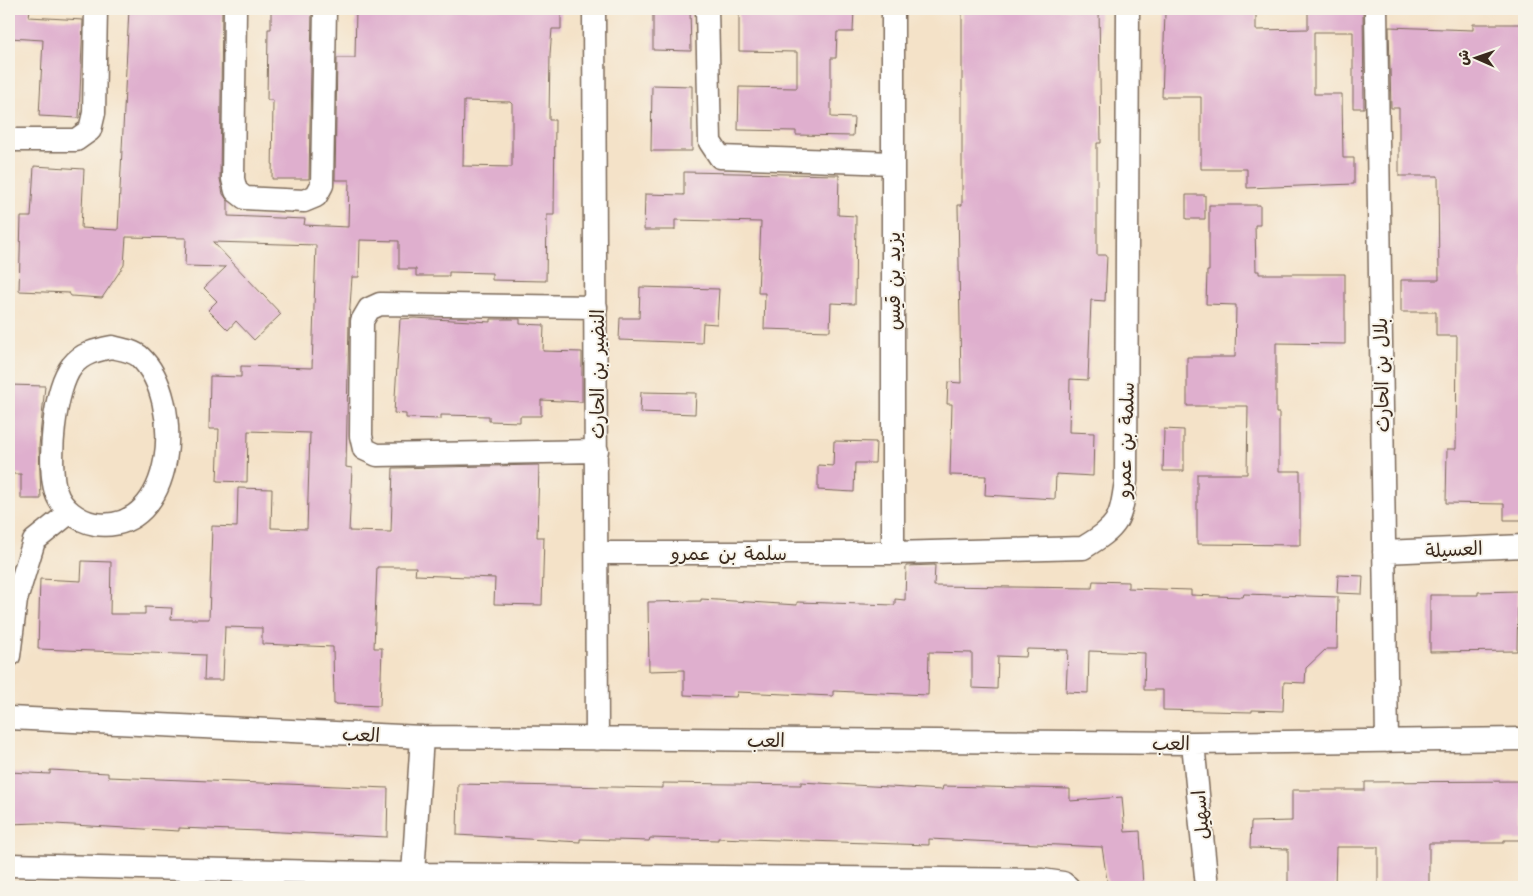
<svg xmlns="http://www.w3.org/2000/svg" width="1533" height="896" font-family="'Architects Daughter','Playpen Sans Arabic',sans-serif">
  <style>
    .building { fill: #dfafce; fill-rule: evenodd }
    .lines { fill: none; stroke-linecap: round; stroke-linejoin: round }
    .minor-casing { stroke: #7c6a5a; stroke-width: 25 }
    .minor { stroke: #fff; stroke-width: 22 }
    .labels { text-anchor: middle; stroke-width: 4; stroke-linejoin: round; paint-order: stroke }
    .street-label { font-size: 19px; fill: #3b2a1e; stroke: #f7f3e8 }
  </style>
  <rect width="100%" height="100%" fill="#f7f3e8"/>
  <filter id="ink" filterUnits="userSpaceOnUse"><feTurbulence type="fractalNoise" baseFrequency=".02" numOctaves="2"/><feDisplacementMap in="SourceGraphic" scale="10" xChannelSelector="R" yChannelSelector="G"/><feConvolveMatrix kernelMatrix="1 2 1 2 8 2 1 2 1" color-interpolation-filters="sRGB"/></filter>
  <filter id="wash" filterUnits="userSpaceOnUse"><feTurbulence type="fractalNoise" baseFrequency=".0096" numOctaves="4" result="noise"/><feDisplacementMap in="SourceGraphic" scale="20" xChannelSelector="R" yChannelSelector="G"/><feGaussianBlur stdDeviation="1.12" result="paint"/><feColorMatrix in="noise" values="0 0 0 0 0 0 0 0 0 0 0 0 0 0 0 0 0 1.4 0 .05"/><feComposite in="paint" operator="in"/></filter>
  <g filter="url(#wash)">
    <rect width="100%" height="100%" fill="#f4e2c8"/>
    <g id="blocks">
      <!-- building -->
      <path class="building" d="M 9,9 L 30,9 L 29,17 L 83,20 L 79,118 L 39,116 L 43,40 L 9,38 Z
        M 129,9 L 222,9 L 220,179 L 223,194 L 228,201 L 228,216 L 305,219 L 304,225 L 348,227 L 349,180 L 335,180 L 337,58 L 355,58 L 356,9 L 561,9 L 561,29 L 552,29 L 550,54 L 549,120 L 555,120 L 554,215 L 547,215 L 546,281 L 492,280 L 492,273 L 449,272 L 449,276 L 416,276 L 416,269 L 399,269 L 399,241 L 360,240 L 359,277 L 352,277 L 349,321 L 346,467 L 352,468 L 349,531 L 391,532 L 393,468 L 539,465 L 537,537 L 544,537 L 542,605 L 494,604 L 495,578 L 415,575 L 416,567 L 377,567 L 374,648 L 382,648 L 380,706 L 334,704 L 333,647 L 262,644 L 262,628 L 225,627 L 223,680 L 204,680 L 205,655 L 38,649 L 40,579 L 81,581 L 82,561 L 111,562 L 110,614 L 145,614 L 145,607 L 172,608 L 171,619 L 209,619 L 212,526 L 237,527 L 238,488 L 272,489 L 271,528 L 307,529 L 310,433 L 248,431 L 247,482 L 217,481 L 219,429 L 209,429 L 210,376 L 241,377 L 241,366 L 312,368 L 316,245 L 213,242 L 281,314 L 254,340 L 236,321 L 228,330 L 208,310 L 217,301 L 204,288 L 226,267 L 185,266 L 186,238 L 126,237 L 124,265 L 102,298 L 71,296 L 69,293 L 19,291 L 21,217 L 31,217 L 34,166 L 84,169 L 81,228 L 118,230 ZM 464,101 L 510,102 L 512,104 L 512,167 L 463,166 Z
        M 271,9 L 312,9 L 309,179 L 272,179 L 273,100 L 267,100 L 268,29 L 271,29 Z
        M 653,9 L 690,9 L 691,51 L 653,50 Z
        M 798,9 L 854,9 L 853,32 L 837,32 L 836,58 L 831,58 L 831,117 L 854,118 L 853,136 L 796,135 L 796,131 L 738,130 L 739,87 L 797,88 L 797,52 L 739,51 L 739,10 L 798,11 Z
        M 962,9 L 1099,9 L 1101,143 L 1097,143 L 1097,255 L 1107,255 L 1105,301 L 1091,300 L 1088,380 L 1070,379 L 1069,432 L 1094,433 L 1093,476 L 1056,474 L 1055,499 L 985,495 L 986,476 L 950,475 L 952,404 L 947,404 L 948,382 L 961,383 L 958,205 L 962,205 Z
        M 1179,10 L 1256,10 L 1256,30 L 1308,29 L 1308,10 L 1363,10 L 1364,108 L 1353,108 L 1353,32 L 1314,32 L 1314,94 L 1342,94 L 1343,158 L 1354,158 L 1354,184 L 1247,188 L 1247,169 L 1201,169 L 1201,97 L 1162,97 L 1165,13 L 1179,13 Z
        M 1473,24 L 1524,24 L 1523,520 L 1504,520 L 1504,504 L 1446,503 L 1447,449 L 1456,449 L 1457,336 L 1436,336 L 1436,312 L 1401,312 L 1401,280 L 1439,280 L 1438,176 L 1399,176 L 1399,108 L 1391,108 L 1389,27 L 1473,30 Z
        M 652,85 L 692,86 L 692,151 L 651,151 Z
        M 684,172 L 839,175 L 838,215 L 856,216 L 855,304 L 831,303 L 830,331 L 764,329 L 765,293 L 758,293 L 761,222 L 675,220 L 675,230 L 644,230 L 645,194 L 684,195 Z
        M 1186,195 L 1205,195 L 1205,219 L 1186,219 Z
        M 1209,205 L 1260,205 L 1260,225 L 1255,225 L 1256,271 L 1259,271 L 1259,274 L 1345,274 L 1345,344 L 1276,343 L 1276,413 L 1279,413 L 1279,471 L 1300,471 L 1300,545 L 1197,544 L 1197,474 L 1247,474 L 1248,406 L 1187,406 L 1187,357 L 1235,357 L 1236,305 L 1206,304 L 1207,271 L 1209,271 Z
        M 640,287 L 719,289 L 717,324 L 703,323 L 702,343 L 619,340 L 620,318 L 639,318 Z
        M 414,318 L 491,322 L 491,319 L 520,319 L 520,324 L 544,325 L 543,351 L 582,352 L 582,402 L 541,400 L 541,416 L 520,416 L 520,422 L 489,421 L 489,416 L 441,415 L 441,419 L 406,418 L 406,414 L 394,413 L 400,319 Z
        M 9,385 L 45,386 L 39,446 L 41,499 L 21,499 L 21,474 L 9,474 Z
        M 641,392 L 696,393 L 695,414 L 640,412 Z
        M 1164,429 L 1184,430 L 1184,471 L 1163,471 Z
        M 834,441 L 876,442 L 875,463 L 855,463 L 854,492 L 818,490 L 818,465 L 833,466 Z
        M 935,565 L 934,586 L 1092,588 L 1093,581 L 1128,582 L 1128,588 L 1191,590 L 1191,595 L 1243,597 L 1244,594 L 1338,597 L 1337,649 L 1326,649 L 1306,668 L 1305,683 L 1284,682 L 1283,711 L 1252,710 L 1252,712 L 1163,710 L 1163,690 L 1144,690 L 1145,653 L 1089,651 L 1088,693 L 1066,692 L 1068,650 L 1027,649 L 1026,657 L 998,656 L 997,689 L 972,688 L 972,653 L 929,652 L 928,695 L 833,691 L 833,696 L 737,692 L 736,697 L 684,695 L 684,670 L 649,671 L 648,602 L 701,601 L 701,599 L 797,605 L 797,602 L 895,605 L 895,599 L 905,600 L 906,566 Z
        M 1338,575 L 1363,576 L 1362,594 L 1337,593 Z
        M 1518,591 L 1517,651 L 1430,652 L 1430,595 L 1478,595 L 1478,592 Z
        M 50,770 L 108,773 L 108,777 L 388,788 L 387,837 L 260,831 L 179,828 L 179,831 L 37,823 L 9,824 L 9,772 L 50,774 Z
        M 1524,781 L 1524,840 L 1504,840 L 1504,843 L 1429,843 L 1429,887 L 1378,887 L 1378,847 L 1336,847 L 1335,887 L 1288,887 L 1288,849 L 1250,848 L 1251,822 L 1292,821 L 1292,790 L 1365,790 L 1365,782 Z
        M 801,782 L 942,790 L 943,786 L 1070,789 L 1070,801 L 1122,797 L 1125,832 L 1140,831 L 1143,887 L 1108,887 L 1102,847 L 929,839 L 929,845 L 718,838 L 718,840 L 650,838 L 649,841 L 580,839 L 580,842 L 457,835 L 458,784 L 663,788 L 663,783 L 801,785 Z"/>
    </g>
  </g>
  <g filter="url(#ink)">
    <use href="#blocks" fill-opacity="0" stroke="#7c6a5a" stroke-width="1"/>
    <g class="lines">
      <defs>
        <path id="minor" d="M 235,9 L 233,179 L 236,191 L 245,198 L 304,201 L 316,196 L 322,185 L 325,9
          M 594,9 L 597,739
          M 707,9 L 710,142 L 720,157 L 893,163
          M 893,9 L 893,553
          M 1376,9 L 1387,741
          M 9,140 L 76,140 L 90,130 L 94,113 L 96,9
          M 596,307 L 380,304 L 369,309 L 362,321 L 361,436 L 364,449 L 377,455 L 597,451
          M 112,347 C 120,349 134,351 140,357 C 185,399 177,535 95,524 C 78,521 61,508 56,492 C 47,465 54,388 72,366 C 82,353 97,350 112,347 Z
          M 1384,552 L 1524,546
          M 597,553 L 893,553 L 1083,548 C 1119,526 1120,522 1126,481 L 1128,9
          M 9,656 L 16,600 L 34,541 L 69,513
          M 9,718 L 422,737 L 1193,743 L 1524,739
          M 1193,743 L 1207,887
          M 9,865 L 413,874 L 1042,880 L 1063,883 L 1068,887
          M 413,874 L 422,737"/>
      </defs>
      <!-- minor casing -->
      <use href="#minor" class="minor-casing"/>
      <!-- minor -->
      <use href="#minor" class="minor"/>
    </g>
  </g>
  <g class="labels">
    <!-- street labels -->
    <g class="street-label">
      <text transform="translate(893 281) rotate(-90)" y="7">يزيد بن قيس</text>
      <text transform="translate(597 374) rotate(-90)" y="7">النضير بن الحارث</text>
      <text transform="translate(1381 375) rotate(-91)" y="7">بلال بن الحارث</text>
      <text transform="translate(1125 440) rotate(-88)" y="7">سلمة بن عمرو</text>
      <text transform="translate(1454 549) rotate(-3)" y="7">العسيلة</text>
      <text x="729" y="560">سلمة بن عمرو</text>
      <text transform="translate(361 734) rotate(3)" y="7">العب</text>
      <text x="766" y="747">العب</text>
      <text x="1171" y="750">العب</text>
      <text transform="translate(1200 815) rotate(-95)" y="7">اسهيل</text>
    </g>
  </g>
  <!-- margin -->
  <rect width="1533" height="896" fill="none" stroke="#f7f3e8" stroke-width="30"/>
  <!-- north arrow -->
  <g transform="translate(1476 58) rotate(272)" stroke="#f7f3e8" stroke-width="4" paint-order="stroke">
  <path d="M0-4L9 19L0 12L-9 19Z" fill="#3b2a1e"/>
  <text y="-8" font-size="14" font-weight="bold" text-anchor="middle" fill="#3b2a1e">ش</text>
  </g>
</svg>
